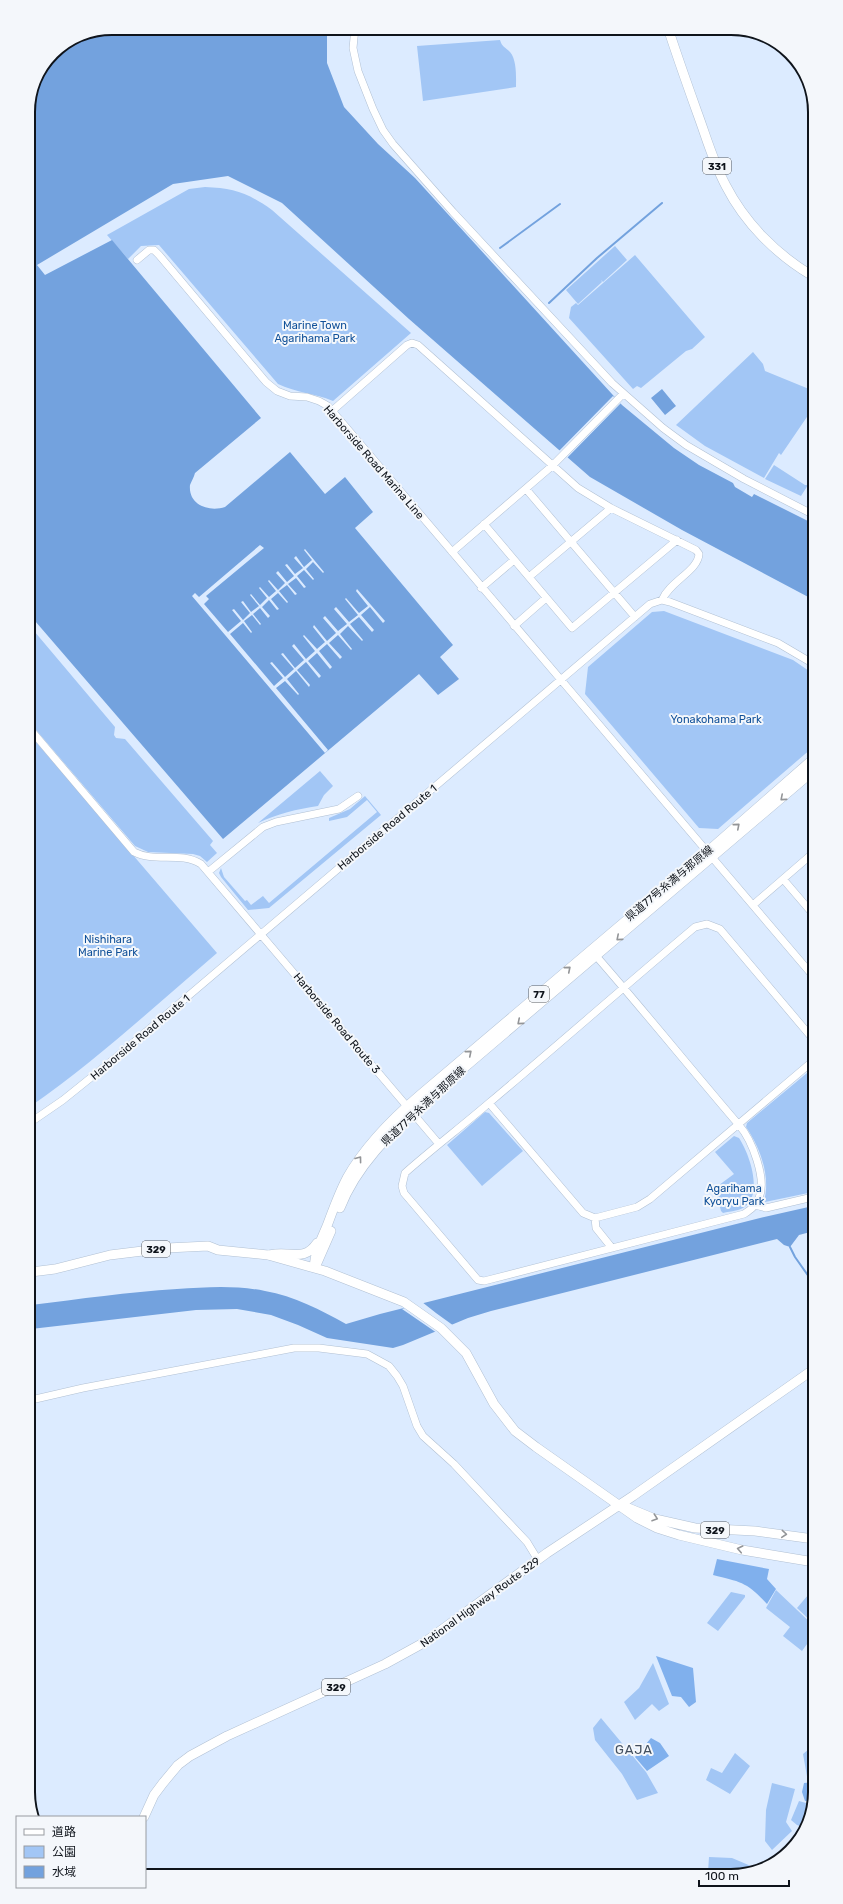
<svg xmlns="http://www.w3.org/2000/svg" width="843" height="1904" font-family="Rubik,'Noto Sans JP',sans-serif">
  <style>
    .green { fill: #a2c6f5 }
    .forest { fill: #80b0ed }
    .water { fill: #73a2de }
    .pier { fill: #dcebff }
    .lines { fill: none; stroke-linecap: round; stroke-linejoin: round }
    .stream { stroke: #73a2de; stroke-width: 2 }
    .tertiary-casing { stroke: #b1c0d3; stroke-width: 8 }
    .primary-casing { stroke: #b1c0d3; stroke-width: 10 }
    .trunk-casing { stroke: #b1c0d3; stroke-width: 10 }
    .tertiary { stroke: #fff; stroke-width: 7 }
    .primary { stroke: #fff; stroke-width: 9 }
    .trunk { stroke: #fff; stroke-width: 9 }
    .oneway { stroke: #939598 }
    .labels { text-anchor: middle; stroke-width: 4; stroke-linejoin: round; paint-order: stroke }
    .shield { fill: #f4f7fb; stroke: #54585e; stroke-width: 1 }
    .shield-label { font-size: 10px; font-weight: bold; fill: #0f141b }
    .park-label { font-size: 11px; fill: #115199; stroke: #f4f7fb }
    .street-label { font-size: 11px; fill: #0f141b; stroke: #f4f7fb }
    .quarter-label { font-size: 13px; letter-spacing: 1px; fill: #424f5f; stroke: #f4f7fb }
    .rim { fill: none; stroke: #0f141b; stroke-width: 2 }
  </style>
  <rect width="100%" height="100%" fill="#dcebff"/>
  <!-- green -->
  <path class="green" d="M 500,40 C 502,47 505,47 510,52 C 517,60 516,77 516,87 L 423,101 L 417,46 Z
    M 205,187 C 234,188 248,193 272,210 L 411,333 L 333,401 C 314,393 297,393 278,384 L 159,245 L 141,246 L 128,259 L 107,235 L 189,189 Z
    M 615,246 L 627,260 L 603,282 L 601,280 L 602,282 L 578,304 L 566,290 Z
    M 635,255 L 705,337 L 692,349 L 686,351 L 641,388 L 637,386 L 633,389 L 569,318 L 571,307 L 576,303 L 578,305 Z
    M 753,352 L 763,364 L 765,371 L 809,389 L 807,394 L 811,396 L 811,411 L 781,455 L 779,453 L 764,478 L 705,446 L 676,425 Z
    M 774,465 L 805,485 L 808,485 L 801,496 L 765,479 Z
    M 664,611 L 793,660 L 812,673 L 812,748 L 718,829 L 699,828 L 585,694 L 588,667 L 652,612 Z
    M 29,625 L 115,727 L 114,735 L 116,738 L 125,739 L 213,841 L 210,845 L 217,853 L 207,862 L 200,856 L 193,854 L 148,852 L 135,846 L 31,724 L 30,722 Z
    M 30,735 L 217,953 C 156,1005 97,1060 31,1106 Z
    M 320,771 L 333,786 L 324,795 L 318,806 C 297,809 277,814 258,823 Z
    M 365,796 L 381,815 L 269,908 L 248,910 L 221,877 L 219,873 L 221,868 L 224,877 L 245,901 L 247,900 L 251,905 L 263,896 L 269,903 L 377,812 L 367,800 L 347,817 L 329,821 L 329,818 L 350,809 Z
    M 813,1068 L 813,1192 L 765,1202 L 764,1201 C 771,1177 760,1147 746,1127 L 747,1123 Z
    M 485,1112 L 489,1113 L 523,1151 L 482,1186 L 447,1145 Z
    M 734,1136 L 739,1138 C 749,1153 762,1190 747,1205 C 741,1211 731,1211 723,1213 L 721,1211 L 715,1188 L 734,1174 L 715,1152 Z
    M 814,1588 L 815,1625 L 797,1608 Z
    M 776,1590 L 815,1627 L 815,1633 L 802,1651 L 783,1636 L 790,1627 L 766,1608 Z
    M 731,1592 L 745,1595 L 745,1597 L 718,1631 L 707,1623 Z
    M 653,1663 L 669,1704 L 659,1711 L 652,1704 L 635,1720 L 624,1702 L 639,1688 Z
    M 601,1718 L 646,1772 L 658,1793 L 637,1800 L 622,1774 L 595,1740 L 593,1728 Z
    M 815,1744 L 815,1781 L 808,1782 L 803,1754 Z
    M 735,1753 L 750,1766 L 730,1794 L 706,1780 L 711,1768 L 722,1773 Z
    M 772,1783 L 795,1789 L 786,1822 L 792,1831 L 772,1850 L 765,1841 L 766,1810 Z
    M 799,1801 L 806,1803 L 812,1801 L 803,1827 L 797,1825 L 791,1820 Z
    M 709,1857 L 732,1858 L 758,1869 L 756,1871 L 708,1872 Z"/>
  <!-- forest -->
  <path class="forest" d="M 717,1559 L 769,1569 L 767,1579 L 776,1589 L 767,1604 C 747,1582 741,1582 713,1575 Z
    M 656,1656 L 693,1668 L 696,1702 L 689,1707 L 681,1697 L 672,1696 Z
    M 651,1738 L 660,1743 L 669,1756 L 647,1771 L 635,1757 Z
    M 815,1782 L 815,1792 L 812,1800 L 805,1801 L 802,1792 L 804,1783 Z"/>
  <!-- water -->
  <path class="water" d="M 112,28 L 327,28 L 327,63 L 344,107 L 378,144 L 415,178 L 622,405 L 674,448 L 699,465 L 733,483 L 735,487 L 752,497 L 754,494 L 812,523 L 812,599 L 682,530 L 590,477 L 409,319 L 282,203 L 228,176 L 173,184 L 37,265 L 45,275 L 112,240 L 261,418 L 195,473 C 194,477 191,482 190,485 C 188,506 210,512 225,507 L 290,452 L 325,494 L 345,477 L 373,512 L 355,528 L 453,645 L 440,657 L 459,679 L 438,695 L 419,674 L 223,839 L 29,614 L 28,107 L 37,75 L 53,53 L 80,34 Z
    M 662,389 L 676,406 L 665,415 L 651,398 Z
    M 813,1206 L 814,1231 L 799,1235 L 790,1247 L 784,1245 L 777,1239 L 491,1311 L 468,1318 L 403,1345 L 393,1348 L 327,1338 L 298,1325 L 271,1315 L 237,1309 L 196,1310 L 31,1329 L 31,1305 C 80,1299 128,1292 177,1289 C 206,1287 236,1285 265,1291 C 294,1296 321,1310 346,1324 L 380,1314 L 760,1218 Z"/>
  <!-- pier -->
  <path class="pier" d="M 613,396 L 621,403 L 566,459 L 558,452 Z
    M 260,545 L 264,548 L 206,596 L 209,599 L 204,604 L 228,632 L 241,621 L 232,610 L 234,609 L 243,620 L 250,613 L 241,602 L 243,601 L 251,612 L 259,606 L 250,595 L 251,594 L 260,605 L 267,598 L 259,588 L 260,587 L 269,597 L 276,591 L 268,581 L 269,580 L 278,590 L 285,583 L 276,573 L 278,571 L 287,582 L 294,576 L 285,565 L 287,564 L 295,574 L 303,568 L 294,558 L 296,556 L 304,567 L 312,560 L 304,550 L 305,549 L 324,572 L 323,573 L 313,562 L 306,569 L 314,579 L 313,580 L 304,570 L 297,576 L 306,587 L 304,588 L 296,578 L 288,584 L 297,594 L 295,595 L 287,585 L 279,591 L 288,602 L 287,603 L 278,593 L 271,599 L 279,609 L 277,610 L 269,600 L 262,607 L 270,616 L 268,618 L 260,608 L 253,614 L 261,624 L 260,625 L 252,615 L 244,621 L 252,632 L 251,633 L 243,623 L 230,634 L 274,686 L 283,678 L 270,663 L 272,662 L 285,677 L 294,669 L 281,654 L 283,653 L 295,668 L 304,660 L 292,646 L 294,644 L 306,659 L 315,651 L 303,636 L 304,635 L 317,649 L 325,642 L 313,627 L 314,625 L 327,641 L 336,633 L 323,618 L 325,616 L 338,631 L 347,624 L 334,609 L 336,607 L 349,622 L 358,615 L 345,599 L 346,598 L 359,613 L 368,606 L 356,591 L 357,589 L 385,621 L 383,623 L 370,607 L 361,615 L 374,630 L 372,632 L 359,617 L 350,624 L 363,640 L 362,641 L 348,626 L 340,634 L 352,649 L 351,650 L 338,635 L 329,643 L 342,657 L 340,659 L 327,644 L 319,651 L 332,667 L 330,669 L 317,653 L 308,661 L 321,676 L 319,678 L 306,662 L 297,670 L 310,685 L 309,687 L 296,671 L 287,679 L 299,694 L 298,695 L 285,681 L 276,688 L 328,750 L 325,753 L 192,596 L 195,593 L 199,597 Z
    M 422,1302 L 436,1313 L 454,1326 L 437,1333 L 402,1309 Z"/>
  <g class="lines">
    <!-- stream -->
    <path class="stream" d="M 500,248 L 560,204
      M 549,303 L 597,258 L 662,203
      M 790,1247 L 795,1257 L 814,1284"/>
    <defs>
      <path id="tertiary" d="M 355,28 L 353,48 L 358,71 L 373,109 L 383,130 L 393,144 L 453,212 L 612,383 L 663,428 L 686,445 L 744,479 L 812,514
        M 137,260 L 149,250 L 154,250 L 159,255 L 266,382 L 277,391 L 290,396 L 307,397 L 319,401 L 328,406 C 490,596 651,786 813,976
        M 332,411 L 407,345 L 412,343 L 418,345 L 578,488 L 611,508 L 696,550 L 699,554 C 698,571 670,581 662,600
        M 526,489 L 635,617
        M 484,524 L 572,628 L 677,540
        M 452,552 L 552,466 L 623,394
        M 529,577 L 611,508
        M 481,588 L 514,560
        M 514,626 L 546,598
        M 30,729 L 134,852 C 155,863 180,851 201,864 L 439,1144
        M 208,872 L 263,827 L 276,822 L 339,809 L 358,796
        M 783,879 L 813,914
        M 753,905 L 812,854
        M 597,957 C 645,1012 691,1069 739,1125 C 752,1140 767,1179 759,1198 C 756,1206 750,1210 744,1214 L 484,1281 L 478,1280 L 404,1193 L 402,1186 L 405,1173 C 432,1149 461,1127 489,1103 C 558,1045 626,985 695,927 L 707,924 L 720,929 L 813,1039
        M 489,1103 L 583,1213 L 595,1218 L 637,1207 L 650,1199 L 813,1061
        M 31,1122 L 63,1100 L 114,1059 L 650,604 L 662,600 L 670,602 L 778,643 L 812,663
        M 755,1205 L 766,1208 L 813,1197
        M 595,1218 L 596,1228 L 612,1248
        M 31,1400 L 83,1388 L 294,1348 L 319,1348 L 367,1354 L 389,1366 L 397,1376 L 403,1386 L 417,1426 L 423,1436 L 454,1464 L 527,1542 L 538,1560"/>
      <path id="primary" d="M 340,1208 C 357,1164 392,1132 425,1101 L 812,772
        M 269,1255 C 274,1254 280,1253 286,1254 C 300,1255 308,1256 317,1243
        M 317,1263 L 331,1231
        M 314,1267 C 315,1252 321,1240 327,1226 C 333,1210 339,1193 347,1178 C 365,1146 393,1118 420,1095 L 707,852 L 812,760"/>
      <path id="trunk" d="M 668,28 C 677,56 687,84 697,112 C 706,136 713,162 726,186 C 745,223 776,254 811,275
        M 31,1272 L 55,1269 L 110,1255 L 167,1248 L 208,1246 L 218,1250 L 268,1255 L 325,1271 L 404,1302 L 441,1328 L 466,1353 L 494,1404 L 515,1431 L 536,1447 L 637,1518 L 657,1528 L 679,1535 L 742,1550 L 814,1562
        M 626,1507 L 655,1519 L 695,1528 L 755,1531 L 814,1539
        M 144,1817 L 154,1795 L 163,1783 L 178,1765 L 190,1756 L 227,1736 L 385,1664 L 425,1642 L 547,1553 L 633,1496 L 814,1369"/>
    </defs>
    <!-- tertiary casing -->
    <use href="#tertiary" class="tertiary-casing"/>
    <!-- primary casing -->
    <use href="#primary" class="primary-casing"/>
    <!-- trunk casing -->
    <use href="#trunk" class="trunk-casing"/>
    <!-- tertiary -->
    <use href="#tertiary" class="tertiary"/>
    <!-- primary -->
    <use href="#primary" class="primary"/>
    <!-- trunk -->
    <use href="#trunk" class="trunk"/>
  </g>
  <!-- one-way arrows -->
  <defs><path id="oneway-chevron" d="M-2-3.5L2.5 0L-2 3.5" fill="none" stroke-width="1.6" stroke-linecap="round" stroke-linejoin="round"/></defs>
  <g class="oneway">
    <use href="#oneway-chevron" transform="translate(783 798) rotate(139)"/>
    <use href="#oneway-chevron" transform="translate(737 826) rotate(-41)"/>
    <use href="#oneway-chevron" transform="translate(619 938) rotate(139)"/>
    <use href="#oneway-chevron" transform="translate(568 969) rotate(-40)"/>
    <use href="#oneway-chevron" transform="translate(520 1022) rotate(140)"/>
    <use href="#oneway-chevron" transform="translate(469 1053) rotate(-40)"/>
    <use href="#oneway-chevron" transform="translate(359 1159) rotate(-53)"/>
    <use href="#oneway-chevron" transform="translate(655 1518) rotate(19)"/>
    <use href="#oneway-chevron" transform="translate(784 1534) rotate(5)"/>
    <use href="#oneway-chevron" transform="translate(740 1549) rotate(-168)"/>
  </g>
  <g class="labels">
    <!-- shield labels -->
    <g class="shield">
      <rect x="703" y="158" width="28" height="16" rx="3"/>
      <rect x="529" y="986" width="20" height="16" rx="3"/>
      <rect x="142" y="1241" width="28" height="16" rx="3"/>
      <rect x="701" y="1522" width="28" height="16" rx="3"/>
      <rect x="322" y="1679" width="28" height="16" rx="3"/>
    </g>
    <g class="shield-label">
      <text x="717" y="170">331</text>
      <text x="539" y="998">77</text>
      <text x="156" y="1253">329</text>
      <text x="715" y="1534">329</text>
      <text x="336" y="1691">329</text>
    </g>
    <!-- park labels -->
    <g class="park-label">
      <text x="315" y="329">Marine Town<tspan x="315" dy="13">Agarihama Park</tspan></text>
      <text x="716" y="723">Yonakohama Park</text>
      <text x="108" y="943">Nishihara<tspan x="108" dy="13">Marine Park</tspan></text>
      <text x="734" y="1192">Agarihama<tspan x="734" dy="13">Kyoryu Park</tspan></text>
    </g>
    <!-- street labels -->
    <g class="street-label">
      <text transform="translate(374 462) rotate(49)" y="4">Harborside Road Marina Line</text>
      <text transform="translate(387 827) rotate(-40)" y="4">Harborside Road Route 1</text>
      <text transform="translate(669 883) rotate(-40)" y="4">県道77号糸満与那原線</text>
      <text transform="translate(337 1023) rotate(50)" y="4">Harborside Road Route 3</text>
      <text transform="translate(140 1037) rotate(-40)" y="4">Harborside Road Route 1</text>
      <text transform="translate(423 1106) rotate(-43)" y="4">県道77号糸満与那原線</text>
      <text transform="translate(480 1602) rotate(-36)" y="4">National Highway Route 329</text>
    </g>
    <!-- quarter labels -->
    <g class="quarter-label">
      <text x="634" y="1754">GAJA</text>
    </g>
  </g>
  <!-- crop -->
  <path d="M0 0H843V1904H0ZM112 35H731A77 77 0 0 1 808 112V1792A77 77 0 0 1 731 1869H112A77 77 0 0 1 35 1792V112A77 77 0 0 1 112 35Z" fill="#f4f7fb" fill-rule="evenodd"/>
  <path class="rim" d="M112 35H731A77 77 0 0 1 808 112V1792A77 77 0 0 1 731 1869H112A77 77 0 0 1 35 1792V112A77 77 0 0 1 112 35Z"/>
  <!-- legend -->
  <rect x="16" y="1816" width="130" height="72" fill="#f4f7fb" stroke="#989ca1"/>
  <rect x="24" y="1829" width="20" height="6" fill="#ffffff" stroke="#989ca1"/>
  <text x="52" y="1836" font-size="12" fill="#0f141b">道路</text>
  <rect x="24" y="1846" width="20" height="12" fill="#a2c6f5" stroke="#989ca1"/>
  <text x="52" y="1856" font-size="12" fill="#0f141b">公園</text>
  <rect x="24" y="1866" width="20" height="12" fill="#73a2de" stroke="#989ca1"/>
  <text x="52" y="1876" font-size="12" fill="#0f141b">水域</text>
  <!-- scale -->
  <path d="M699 1880v6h90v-6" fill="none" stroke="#0f141b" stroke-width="2"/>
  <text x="705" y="1880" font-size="12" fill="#0f141b" stroke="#f4f7fb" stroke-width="3" paint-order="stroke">100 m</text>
</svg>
